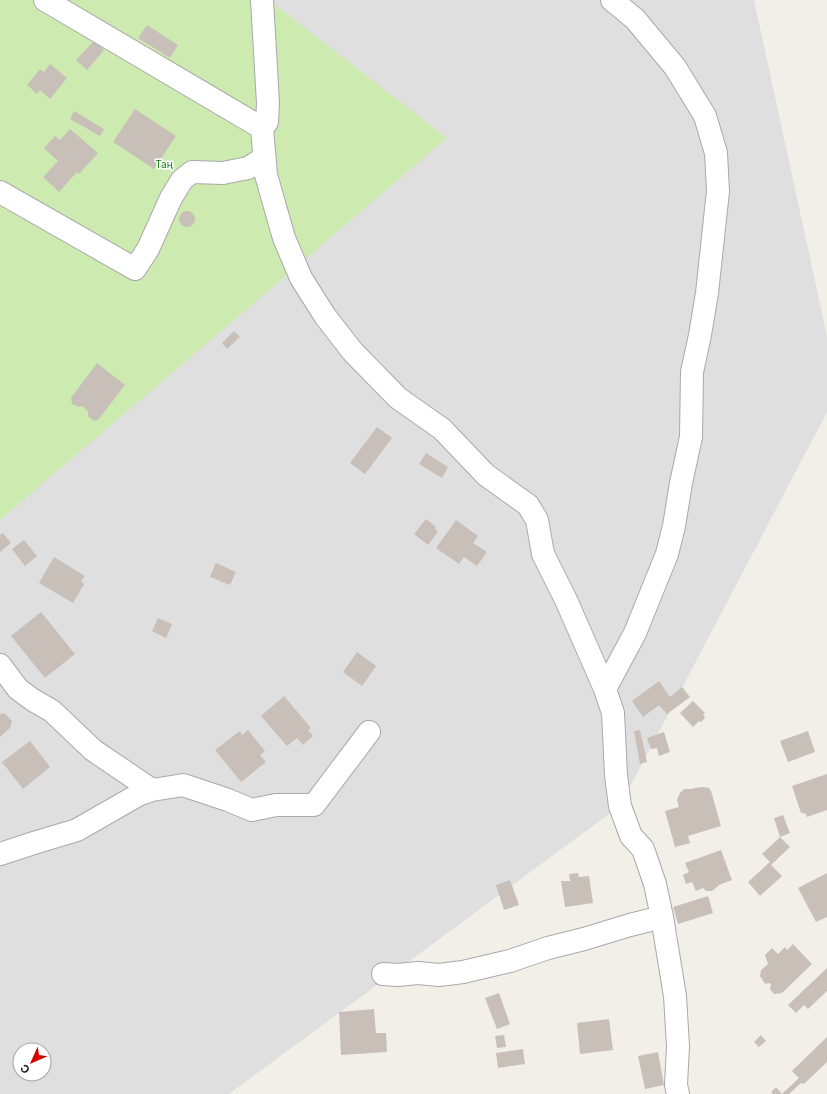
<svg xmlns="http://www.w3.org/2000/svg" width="827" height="1094" font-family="Inter,sans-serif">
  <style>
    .residential { fill: #e0dfdf; fill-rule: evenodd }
    .grass { fill: #cdebb0 }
    .building { fill: #c7bfb8 }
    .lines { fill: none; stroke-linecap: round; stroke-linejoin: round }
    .minor-casing { stroke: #a9a9a9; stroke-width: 24 }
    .minor { stroke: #fff; stroke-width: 22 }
    .labels { text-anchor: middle; stroke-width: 3; stroke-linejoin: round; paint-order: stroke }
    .park-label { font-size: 10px; fill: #0c8416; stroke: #fff }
  </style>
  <rect width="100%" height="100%" fill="#f2efe9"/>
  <!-- residential -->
  <path class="residential" d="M 0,0 L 754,0 L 827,336 L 827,412 L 620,806 L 229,1094 L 0,1094 ZM 20,1050 L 44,1050 L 44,1074 L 20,1074 Z"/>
  <!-- grass -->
  <path class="grass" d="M 0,0 L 269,0 L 447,138 L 0,520 Z"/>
  <!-- building -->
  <path class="building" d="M 147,25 L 178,45 L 170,58 L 138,38 Z
    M 94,41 L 104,50 L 87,70 L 76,60 Z
    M 50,64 L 67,78 L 50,99 L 40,90 L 37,94 L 27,85 L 40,69 L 44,72 Z
    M 135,109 L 176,136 L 154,169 L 113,142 Z
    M 74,111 L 104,129 L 100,136 L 70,119 Z
    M 70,129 L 98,153 L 79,174 L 77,172 L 59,192 L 43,177 L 58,161 L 44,148 L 55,136 L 60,140 Z
    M179 219a8 8 0 1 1 16 0a8 8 0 1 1-16 0Z
    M 234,331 L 240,337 L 227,349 L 222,343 Z
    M 97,363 L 125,385 L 98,420 L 94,421 L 88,416 L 88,411 L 82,406 L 79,407 L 72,404 L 71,398 Z
    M 377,427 L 392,438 L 365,474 L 350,463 Z
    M 426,453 L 448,467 L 442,478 L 419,464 Z
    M 426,519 L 436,527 L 435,529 L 438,532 L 428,545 L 414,534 Z
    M 456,520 L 478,536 L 473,543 L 487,552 L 477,566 L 464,557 L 459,564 L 436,548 Z
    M 3,533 L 11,543 L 0,552 L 0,535 Z
    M 24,540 L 37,556 L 25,566 L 12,549 Z
    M 54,557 L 85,576 L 81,581 L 84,584 L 73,603 L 39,583 Z
    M 216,563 L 236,572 L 230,585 L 210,577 Z
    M 41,612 L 75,654 L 45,678 L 11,636 Z
    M 158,618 L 172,624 L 166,638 L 152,631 Z
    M 357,652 L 376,666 L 362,686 L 343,672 Z
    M 659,681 L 670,697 L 682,687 L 690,697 L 667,714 L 659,705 L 643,717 L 632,701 Z
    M 284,696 L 311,728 L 308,730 L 313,736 L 303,745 L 297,738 L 287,746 L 261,716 Z
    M 693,701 L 705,713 L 703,715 L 705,718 L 701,722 L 699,721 L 693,727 L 680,713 Z
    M 4,713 L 12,721 L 10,728 L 0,737 L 0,714 Z
    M 248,730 L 265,751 L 260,755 L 266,762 L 241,782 L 215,750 L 240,731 L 242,735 Z
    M 640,730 L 647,762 L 640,764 L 634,731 Z
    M 808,731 L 815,752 L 788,762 L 780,741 Z
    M 664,732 L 670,752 L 659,756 L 657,748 L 651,749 L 647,738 Z
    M 30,741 L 50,767 L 23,789 L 2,762 Z
    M 827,774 L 827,810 L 807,817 L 806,814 L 801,813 L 792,786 Z
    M 702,787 L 709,788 L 711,791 L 721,826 L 688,836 L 690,843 L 675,847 L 665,811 L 679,807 L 677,800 L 680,793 L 684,789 L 690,789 Z
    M 783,815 L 790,833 L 780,837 L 774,818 Z
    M 780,837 L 790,847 L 771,865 L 782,876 L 760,896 L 748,882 L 770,862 L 762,854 Z
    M 721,850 L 732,880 L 719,885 L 712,891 L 706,891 L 703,888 L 696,891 L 692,882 L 686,884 L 683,875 L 689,872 L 685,863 Z
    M 578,873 L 579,877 L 589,876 L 593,903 L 565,907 L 561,881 L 570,881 L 569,874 Z
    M 827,873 L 827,917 L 816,922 L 798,888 Z
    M 510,880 L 519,905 L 504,910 L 496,885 Z
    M 708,896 L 713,913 L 678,924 L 673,907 Z
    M 793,944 L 812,964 L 782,993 L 774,994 L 770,989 L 771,984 L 769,983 L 765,984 L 760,976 L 761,970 L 768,964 L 765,955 L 772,948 L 778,954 L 785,947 L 787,950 Z
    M 827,968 L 827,991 L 808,1009 L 804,1005 L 796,1013 L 788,1005 Z
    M 499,993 L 510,1024 L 497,1029 L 485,998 Z
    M 374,1009 L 376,1033 L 386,1033 L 387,1052 L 341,1055 L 339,1012 Z
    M 609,1019 L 613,1050 L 580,1054 L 577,1023 Z
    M 504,1035 L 506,1047 L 497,1048 L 495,1036 Z
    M 761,1035 L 766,1041 L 759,1047 L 754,1042 Z
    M 827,1037 L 827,1062 L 804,1084 L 801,1083 L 789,1094 L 773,1094 L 771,1092 L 776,1087 L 782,1094 L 799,1078 L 792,1071 Z
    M 523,1049 L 525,1064 L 498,1068 L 496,1053 Z
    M 658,1052 L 664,1085 L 645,1089 L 638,1056 Z"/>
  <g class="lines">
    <defs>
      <path id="minor" d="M 45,0 L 262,128
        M 262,0 L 268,103 L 267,122 L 262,128 L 266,175 L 284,238 L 301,278 L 325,316 L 353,352 L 398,398 L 442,429 L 486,475 L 528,505 L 537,520 L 543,554 L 566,600 L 605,689 L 613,713 L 616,775 L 620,806 L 631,836 L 643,849 L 655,884 L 662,917 L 675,996 L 678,1046 L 676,1085 L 678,1094
        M 0,192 L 135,269 L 148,249 L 171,198 L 182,180 L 192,172 L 223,173 L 248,168 L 264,158
        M 0,665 L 18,689 L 33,700 L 52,711 L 93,750 L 152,790
        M 605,689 L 635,633 L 667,554 L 674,526 L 681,483 L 691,437 L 692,372 L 700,335 L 707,293 L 718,191 L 716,153 L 705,116 L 675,67 L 635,19 L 612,0
        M 0,854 L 37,842 L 77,830 L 138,795 L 152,790 L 171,787 L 183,785 L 228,800 L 252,810 L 276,805 L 314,805 L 369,732
        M 383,974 L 398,975 L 418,973 L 439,975 L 463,972 L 510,961 L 548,948 L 584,939 L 630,925 L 662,917"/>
    </defs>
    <!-- minor casing -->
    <use href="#minor" class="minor-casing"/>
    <!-- minor -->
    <use href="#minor" class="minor"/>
  </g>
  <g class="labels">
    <!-- park labels -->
    <g class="park-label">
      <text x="164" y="168">Таң</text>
    </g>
  </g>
  <!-- north arrow -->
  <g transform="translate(32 1062) rotate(225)"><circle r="19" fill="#ffffff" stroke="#a7a7a7"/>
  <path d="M0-3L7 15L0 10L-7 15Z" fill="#d40000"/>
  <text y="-6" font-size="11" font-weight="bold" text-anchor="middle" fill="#222222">С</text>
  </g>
</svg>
